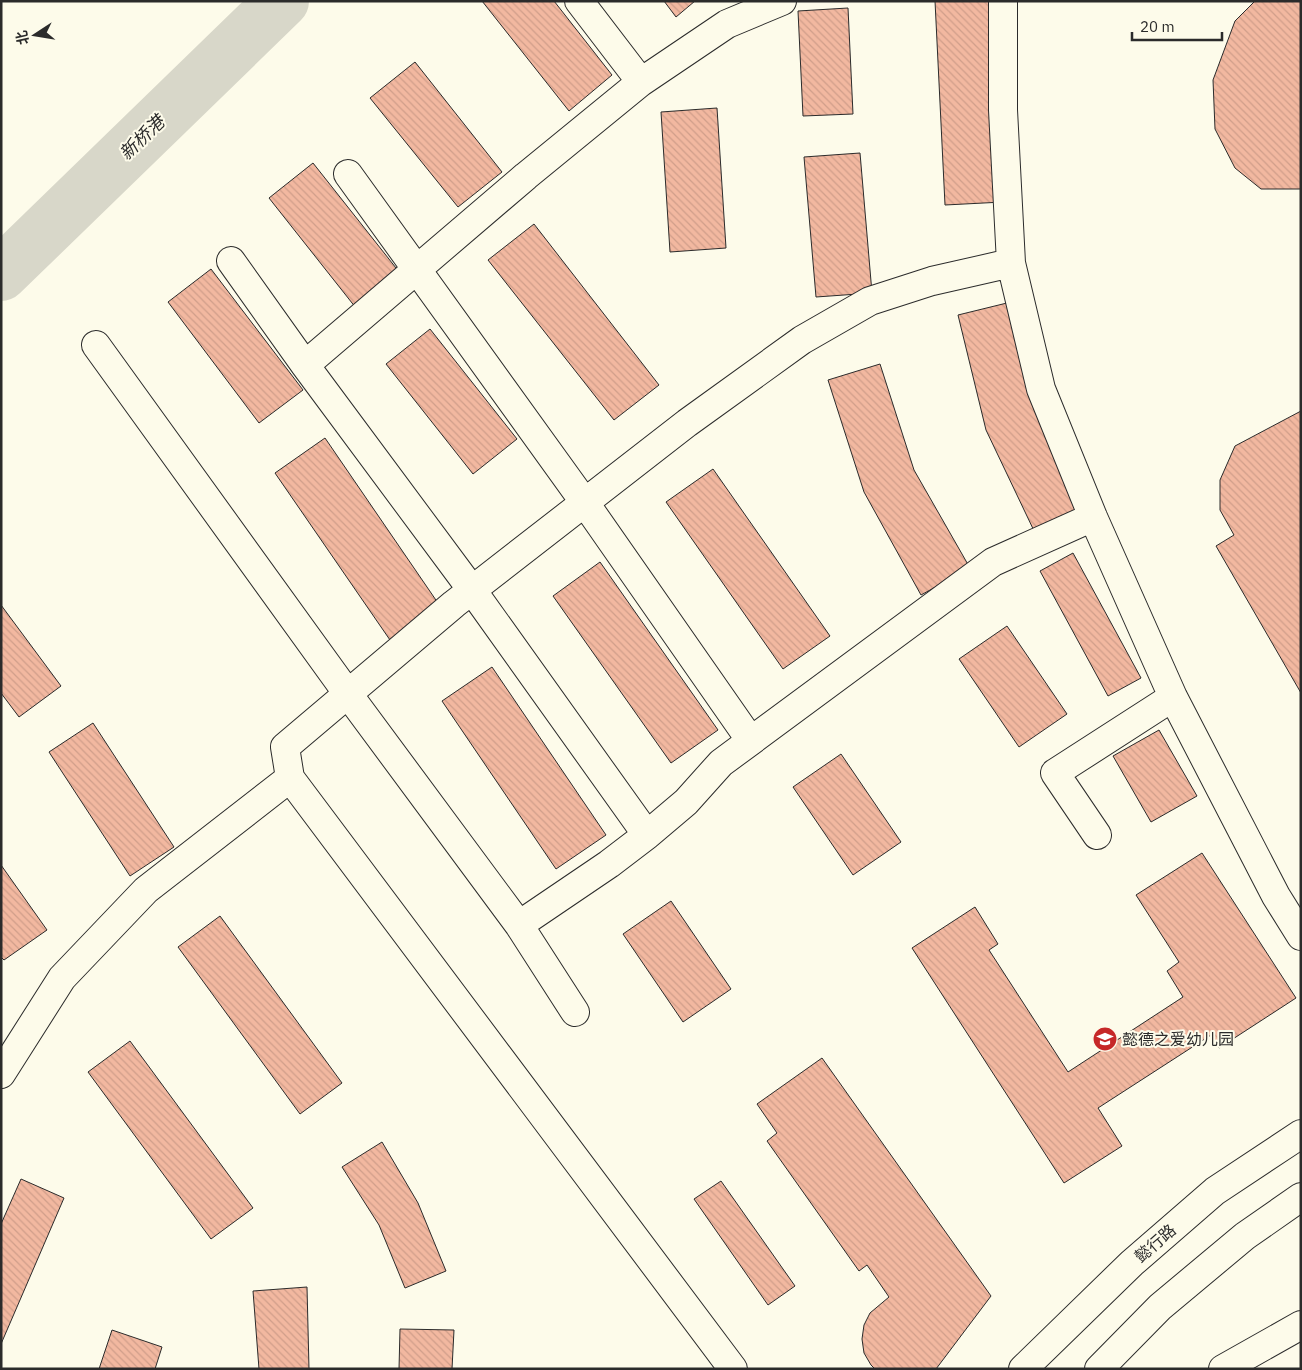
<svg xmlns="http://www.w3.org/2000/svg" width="1302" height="1370" font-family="'IBM Plex Sans','Noto Sans SC',sans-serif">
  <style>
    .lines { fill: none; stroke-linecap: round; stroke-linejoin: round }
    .river { stroke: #d8d7c9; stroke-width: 54 }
    .building { fill: url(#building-back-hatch); stroke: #2b2b2b }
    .minor-casing { stroke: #2b2b2b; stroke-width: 30 }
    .minor { stroke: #fdfbea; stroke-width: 28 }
    .labels { text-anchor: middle; stroke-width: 4; stroke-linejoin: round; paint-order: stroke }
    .poi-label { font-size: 16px; fill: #2b2b2b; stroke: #fdfbea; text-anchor: start }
    .street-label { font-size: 16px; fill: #2b2b2b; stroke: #fdfbea }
    .water-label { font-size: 18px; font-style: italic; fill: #2b2b2b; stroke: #fdfbea }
  </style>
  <defs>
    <pattern id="building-back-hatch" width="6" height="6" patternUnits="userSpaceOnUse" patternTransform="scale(1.25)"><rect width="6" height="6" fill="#f2b8a0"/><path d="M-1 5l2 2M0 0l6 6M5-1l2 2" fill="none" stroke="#d09e8a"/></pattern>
  </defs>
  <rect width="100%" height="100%" fill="#fdfbea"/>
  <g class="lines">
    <!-- river -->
    <path class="river" d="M 1,274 L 282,1"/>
  </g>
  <!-- building -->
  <path class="building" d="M 482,1 L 554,1 L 612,75 L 569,111 Z
    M 664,1 L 695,1 L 676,17 Z
    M 935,1 L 992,1 L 1003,202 L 945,205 Z
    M 1255,1 L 1301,1 L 1301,189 L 1261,189 L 1235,168 L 1215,129 L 1213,80 L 1235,21 Z
    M 848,8 L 853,114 L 803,116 L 798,11 Z
    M 415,62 L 502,172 L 458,207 L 370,98 Z
    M 717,108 L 726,248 L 670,252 L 661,112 Z
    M 860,153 L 872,293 L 816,297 L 804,157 Z
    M 313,163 L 400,273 L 356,308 L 269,198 Z
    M 534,224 L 659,385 L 614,420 L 488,260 Z
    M 211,269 L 303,390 L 259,423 L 168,302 Z
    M 1011,302 L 1087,511 L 1036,535 L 986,430 L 958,315 Z
    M 430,329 L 517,439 L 473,474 L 386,364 Z
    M 880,364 L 914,470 L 970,568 L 921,595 L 864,492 L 828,380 Z
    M 1301,411 L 1301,693 L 1216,546 L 1234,535 L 1220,510 L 1220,480 L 1235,446 Z
    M 325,438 L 440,606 L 390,640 L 275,473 Z
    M 713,469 L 830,636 L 783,669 L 666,502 Z
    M 1073,553 L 1141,678 L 1108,696 L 1040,571 Z
    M 600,562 L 718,730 L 671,763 L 553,596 Z
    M 1,605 L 61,686 L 19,717 L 1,693 Z
    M 1007,626 L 1067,714 L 1019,747 L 959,659 Z
    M 492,667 L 606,835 L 556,869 L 442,701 Z
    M 93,723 L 174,847 L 130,876 L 49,752 Z
    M 1159,730 L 1197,796 L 1151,822 L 1113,756 Z
    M 841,754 L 901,842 L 853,875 L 793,787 Z
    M 1202,853 L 1296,998 L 1219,1048 L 1211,1035 L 1098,1108 L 1122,1146 L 1064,1183 L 912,948 L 975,907 L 998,944 L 989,950 L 1068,1072 L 1183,997 L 1167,971 L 1179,962 L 1136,895 Z
    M 1,865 L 47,930 L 4,960 L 1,957 Z
    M 671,901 L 731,989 L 683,1022 L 623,934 Z
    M 220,916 L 342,1083 L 300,1114 L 178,947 Z
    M 130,1041 L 253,1208 L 211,1239 L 88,1072 Z
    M 822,1058 L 991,1296 L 936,1369 L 875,1369 L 871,1365 L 864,1353 L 862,1339 L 864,1325 L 870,1313 L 889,1297 L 867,1265 L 859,1271 L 767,1141 L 777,1133 L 757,1104 Z
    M 382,1142 L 418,1203 L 446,1271 L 405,1288 L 379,1225 L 342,1167 Z
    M 21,1179 L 64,1198 L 1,1344 L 1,1224 Z
    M 721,1181 L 795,1286 L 768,1305 L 694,1199 Z
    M 307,1287 L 309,1369 L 259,1369 L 253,1291 Z
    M 400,1329 L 454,1330 L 452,1369 L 399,1369 Z
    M 112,1330 L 162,1347 L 155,1369 L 99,1369 Z"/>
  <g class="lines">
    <defs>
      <path id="minor" d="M 579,1 L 641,82
        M 1003,1 L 1003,110 L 1011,263 L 1041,389 L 1093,517 L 1173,697 L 1276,896 L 1301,936
        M 348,174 L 585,503 L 751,741
        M 231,261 L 305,365 L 472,590 L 647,835
        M 96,345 L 348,694 L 519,925 L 575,1012
        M 305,365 L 526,176 L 641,82 L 727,24 L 782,1
        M 1097,835 L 1055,773 L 1173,697
        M 519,925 L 609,864 L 647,835 L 686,802 L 721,763 L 993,562 L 1093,517
        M 1,1074 L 62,978 L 146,890 L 290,778
        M 733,1369 L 290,778 L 285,747 L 454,604 L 687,423 L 802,340 L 870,301 L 932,281 L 1011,263
        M 1023,1369 L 1132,1263 L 1215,1191 L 1301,1134
        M 1099,1369 L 1160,1307 L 1245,1236 L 1301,1197
        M 1223,1369 L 1301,1325"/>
    </defs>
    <!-- minor casing -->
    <use href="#minor" class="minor-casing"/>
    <!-- minor -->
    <use href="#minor" class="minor"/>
  </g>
  <!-- icons -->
  <defs>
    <symbol id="school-disc" viewBox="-11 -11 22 22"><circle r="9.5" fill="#c62828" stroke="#fdfbea"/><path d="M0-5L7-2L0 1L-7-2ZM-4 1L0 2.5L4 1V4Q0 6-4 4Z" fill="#fff"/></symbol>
  </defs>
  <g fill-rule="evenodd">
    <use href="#school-disc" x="1091" y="1025" width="28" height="28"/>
  </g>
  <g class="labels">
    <!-- poi labels -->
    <g class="poi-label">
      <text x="1122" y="1045">懿德之爱幼儿园</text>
    </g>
    <!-- street labels -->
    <g class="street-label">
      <text transform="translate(1155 1243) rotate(-41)" y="6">懿行路</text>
    </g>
    <!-- water labels -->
    <g class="water-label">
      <text transform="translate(142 138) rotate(-44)" y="6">新桥港</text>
    </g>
  </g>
  <!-- border -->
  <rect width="1302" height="1370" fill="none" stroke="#2b2b2b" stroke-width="5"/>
  <!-- north arrow -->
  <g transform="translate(35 35) rotate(258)" stroke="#fdfbea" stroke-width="4" paint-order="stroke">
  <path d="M0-4L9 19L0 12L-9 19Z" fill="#2b2b2b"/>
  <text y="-8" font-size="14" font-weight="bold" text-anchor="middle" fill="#2b2b2b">北</text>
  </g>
  <!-- scale -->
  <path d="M1132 32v8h90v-8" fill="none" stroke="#2b2b2b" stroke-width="2.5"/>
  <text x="1140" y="32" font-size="15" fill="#2b2b2b" stroke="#fdfbea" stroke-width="4" paint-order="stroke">20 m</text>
</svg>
